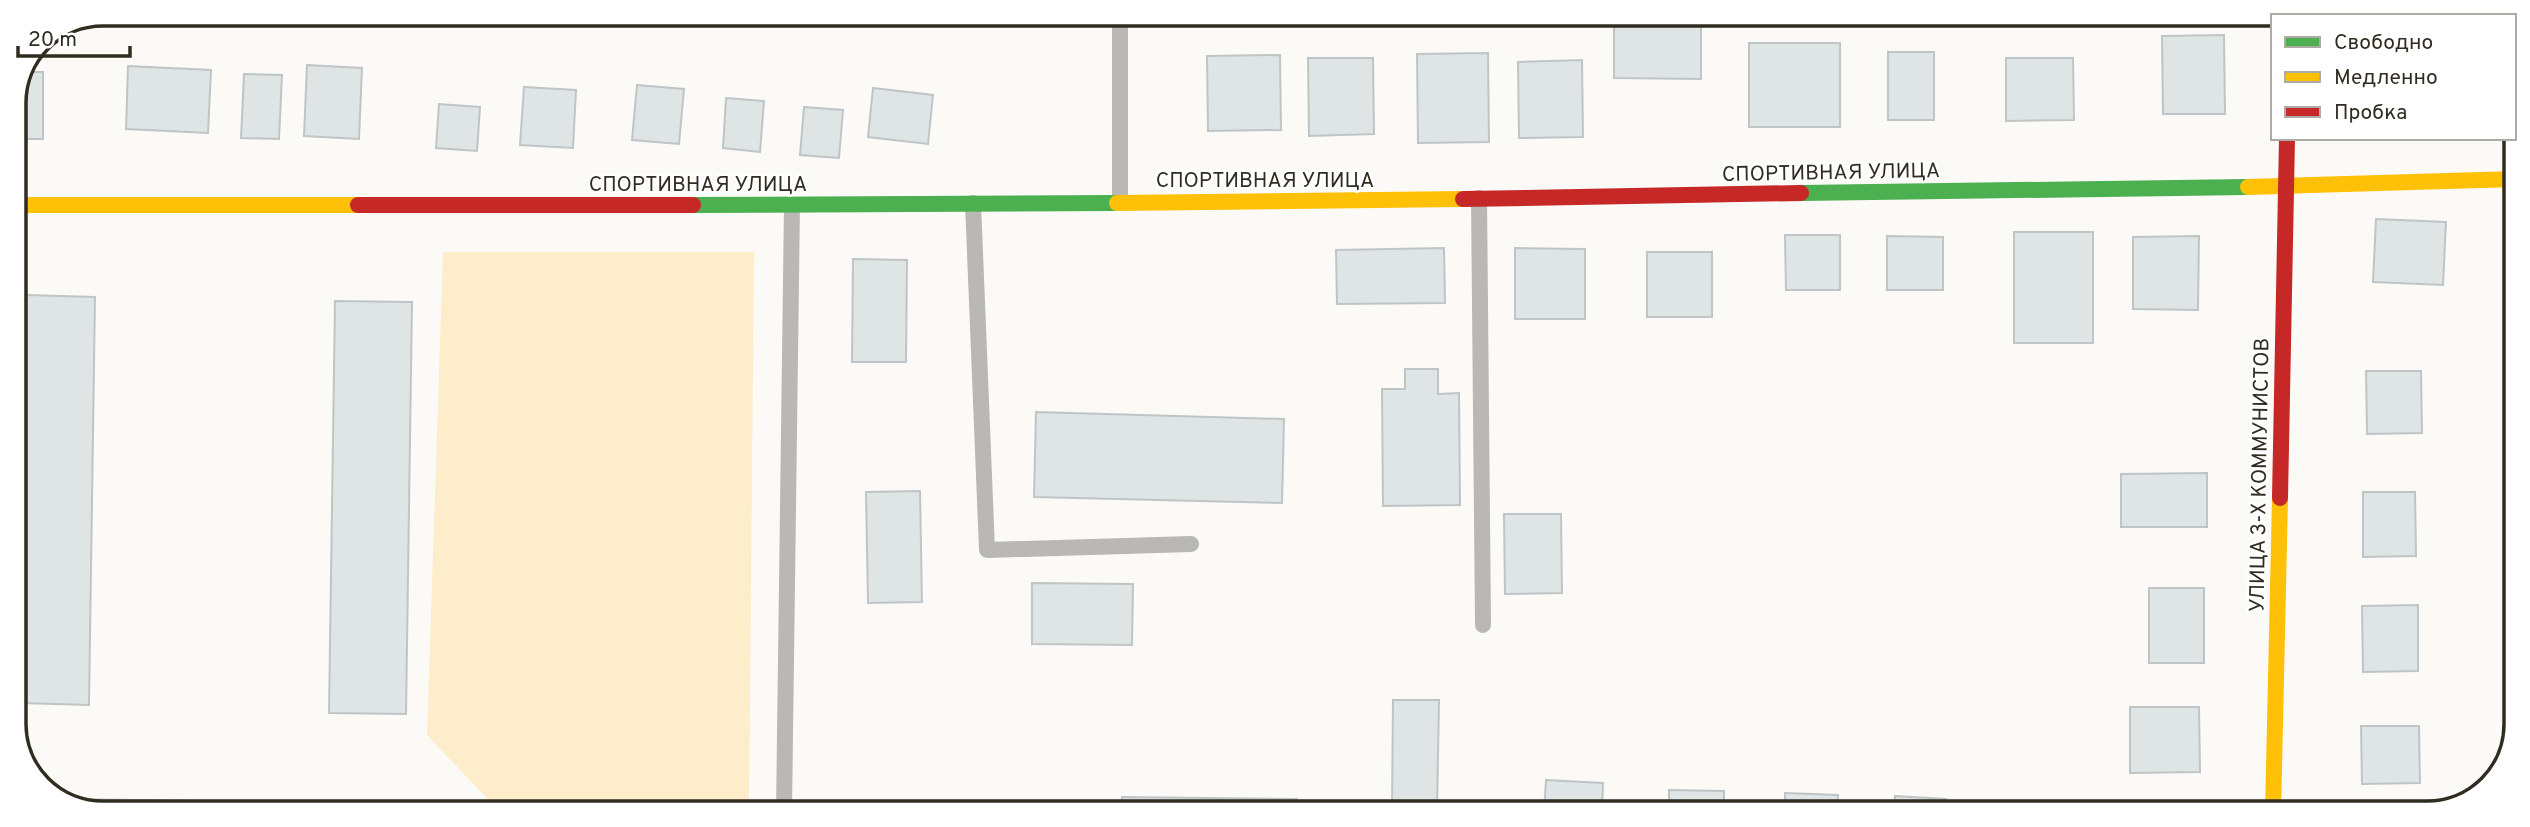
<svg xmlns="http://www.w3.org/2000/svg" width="2530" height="827" font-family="Overpass,sans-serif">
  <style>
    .green { fill: #fdedca }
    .building { fill: #dfe4e5; stroke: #bfc5c6; stroke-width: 2 }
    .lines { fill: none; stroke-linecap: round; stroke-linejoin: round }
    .lane { stroke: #bab8b4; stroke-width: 16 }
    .fast { stroke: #4caf50; stroke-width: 16 }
    .slow { stroke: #ffc107; stroke-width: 16 }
    .jam { stroke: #c62828; stroke-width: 16 }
    .labels { text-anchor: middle; stroke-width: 5; stroke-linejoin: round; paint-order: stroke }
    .street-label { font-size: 21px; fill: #312c20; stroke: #fff }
    .rim { fill: none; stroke: #312c20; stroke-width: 3.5 }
  </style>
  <rect width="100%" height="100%" fill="#fcfaf7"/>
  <!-- green -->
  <path class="green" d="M 443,252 L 754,252 L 749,810 L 497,809 L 427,735 Z"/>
  <!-- building -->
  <path class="building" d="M 1614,25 L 1701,25 L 1701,79 L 1614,78 Z
    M 2224,35 L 2225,114 L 2163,114 L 2162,36 Z
    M 1749,43 L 1840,43 L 1840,127 L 1749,127 Z
    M 1888,52 L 1934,52 L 1934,120 L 1888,120 Z
    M 1488,53 L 1489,142 L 1418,143 L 1417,54 Z
    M 1280,55 L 1281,130 L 1208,131 L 1207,56 Z
    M 1308,58 L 1373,58 L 1374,134 L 1309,136 Z
    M 2006,58 L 2073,58 L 2074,120 L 2006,121 Z
    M 1582,60 L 1583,137 L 1519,138 L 1518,62 Z
    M 307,65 L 362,68 L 359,139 L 304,136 Z
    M 128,66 L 211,70 L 208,133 L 126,129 Z
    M 26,72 L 43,72 L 43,139 L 14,139 L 14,98 Z
    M 244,74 L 282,75 L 279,139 L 241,138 Z
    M 637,85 L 684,89 L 679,144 L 632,140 Z
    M 524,87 L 576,90 L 573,148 L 520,145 Z
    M 873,88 L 933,95 L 928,144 L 868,137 Z
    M 726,98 L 764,101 L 760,152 L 723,148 Z
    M 439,104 L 480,107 L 477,151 L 436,148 Z
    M 804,107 L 843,110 L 839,158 L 800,155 Z
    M 2376,219 L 2446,222 L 2443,285 L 2373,282 Z
    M 2014,232 L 2093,232 L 2093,343 L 2014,343 Z
    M 1785,235 L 1840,235 L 1840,290 L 1786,290 Z
    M 1887,236 L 1943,237 L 1943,290 L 1887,290 Z
    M 2199,236 L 2198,310 L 2133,309 L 2133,237 Z
    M 1444,248 L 1445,303 L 1337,304 L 1336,250 Z
    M 1515,248 L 1585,249 L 1585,319 L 1515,319 Z
    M 1647,252 L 1712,252 L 1712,317 L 1647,317 Z
    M 853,259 L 907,260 L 906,362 L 852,362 Z
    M 26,295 L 95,297 L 89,705 L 20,703 Z
    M 335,301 L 412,302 L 406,714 L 329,713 Z
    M 1405,369 L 1438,369 L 1438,394 L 1459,393 L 1460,505 L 1383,506 L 1382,389 L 1405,389 Z
    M 2366,371 L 2421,371 L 2422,433 L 2367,434 Z
    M 1036,412 L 1284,419 L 1282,503 L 1034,497 Z
    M 2207,473 L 2207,527 L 2121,527 L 2121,474 Z
    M 920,491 L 922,602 L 868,603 L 866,492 Z
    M 2363,492 L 2415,492 L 2416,556 L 2363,557 Z
    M 1504,514 L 1561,514 L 1562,593 L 1505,594 Z
    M 1032,583 L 1133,584 L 1132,645 L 1032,644 Z
    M 2149,588 L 2204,588 L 2204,663 L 2149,663 Z
    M 2418,605 L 2418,671 L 2363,672 L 2362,606 Z
    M 1393,700 L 1439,700 L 1437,811 L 1392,811 Z
    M 2130,707 L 2199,707 L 2200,772 L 2130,773 Z
    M 2361,726 L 2419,726 L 2420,783 L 2362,784 Z
    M 1546,780 L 1603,783 L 1602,811 L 1544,811 Z
    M 1669,790 L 1724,791 L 1724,812 L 1669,812 Z
    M 1785,793 L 1838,795 L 1837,812 L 1785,812 Z
    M 1895,796 L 1946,799 L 1946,812 L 1894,812 Z
    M 1122,797 L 1297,799 L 1297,811 L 1122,810 Z
    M 63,799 L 413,804 L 413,809 L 75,808 Z"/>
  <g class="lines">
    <!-- lane -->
    <path class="lane" d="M 1479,198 L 1483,625
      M 1120,202 L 1120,16
      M 973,203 L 987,550 L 1191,544
      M 784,810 L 792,205"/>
    <!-- fast -->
    <path class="fast" d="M 1801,193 L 2248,187
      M 693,205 L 1117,203"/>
    <!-- slow -->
    <path class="slow" d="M 2248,187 L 2515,179
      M 1117,203 L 1463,199
      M 14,205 L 358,205
      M 2273,813 L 2280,498"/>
    <!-- jam -->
    <path class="jam" d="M 1463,199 L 1801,193
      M 358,205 L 693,205
      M 2280,498 L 2287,138"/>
  </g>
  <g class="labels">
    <!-- street labels -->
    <g class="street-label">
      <text transform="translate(1831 172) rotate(-1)" y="7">СПОРТИВНАЯ УЛИЦА</text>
      <text x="1265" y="187">СПОРТИВНАЯ УЛИЦА</text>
      <text x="698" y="191">СПОРТИВНАЯ УЛИЦА</text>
      <text transform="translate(2259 475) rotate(-89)" y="7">УЛИЦА 3-Х КОММУНИСТОВ</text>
    </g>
  </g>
  <!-- crop -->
  <path d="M0 0H2530V827H0ZM103 26H2427A77 77 0 0 1 2504 103V724A77 77 0 0 1 2427 801H103A77 77 0 0 1 26 724V103A77 77 0 0 1 103 26Z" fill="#fff" fill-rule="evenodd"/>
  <path class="rim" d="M103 26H2427A77 77 0 0 1 2504 103V724A77 77 0 0 1 2427 801H103A77 77 0 0 1 26 724V103A77 77 0 0 1 103 26Z"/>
  <!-- legend -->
  <rect x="2271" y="14" width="245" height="126" fill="#ffffff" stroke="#adaba6" stroke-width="2"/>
  <rect x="2285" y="37" width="35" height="10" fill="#4caf50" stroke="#adaba6" stroke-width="2"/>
  <text x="2334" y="49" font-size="21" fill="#312c20">Свободно</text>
  <rect x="2285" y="72" width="35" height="10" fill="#ffc107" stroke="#adaba6" stroke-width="2"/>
  <text x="2334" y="84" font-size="21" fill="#312c20">Медленно</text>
  <rect x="2285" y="107" width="35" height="10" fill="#c62828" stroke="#adaba6" stroke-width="2"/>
  <text x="2334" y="119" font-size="21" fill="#312c20">Пробка</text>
  <!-- scale -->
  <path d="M18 46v10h112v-10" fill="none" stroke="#312c20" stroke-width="3.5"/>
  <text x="28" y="46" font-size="21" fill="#312c20" stroke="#ffffff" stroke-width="5" paint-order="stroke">20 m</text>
</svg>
